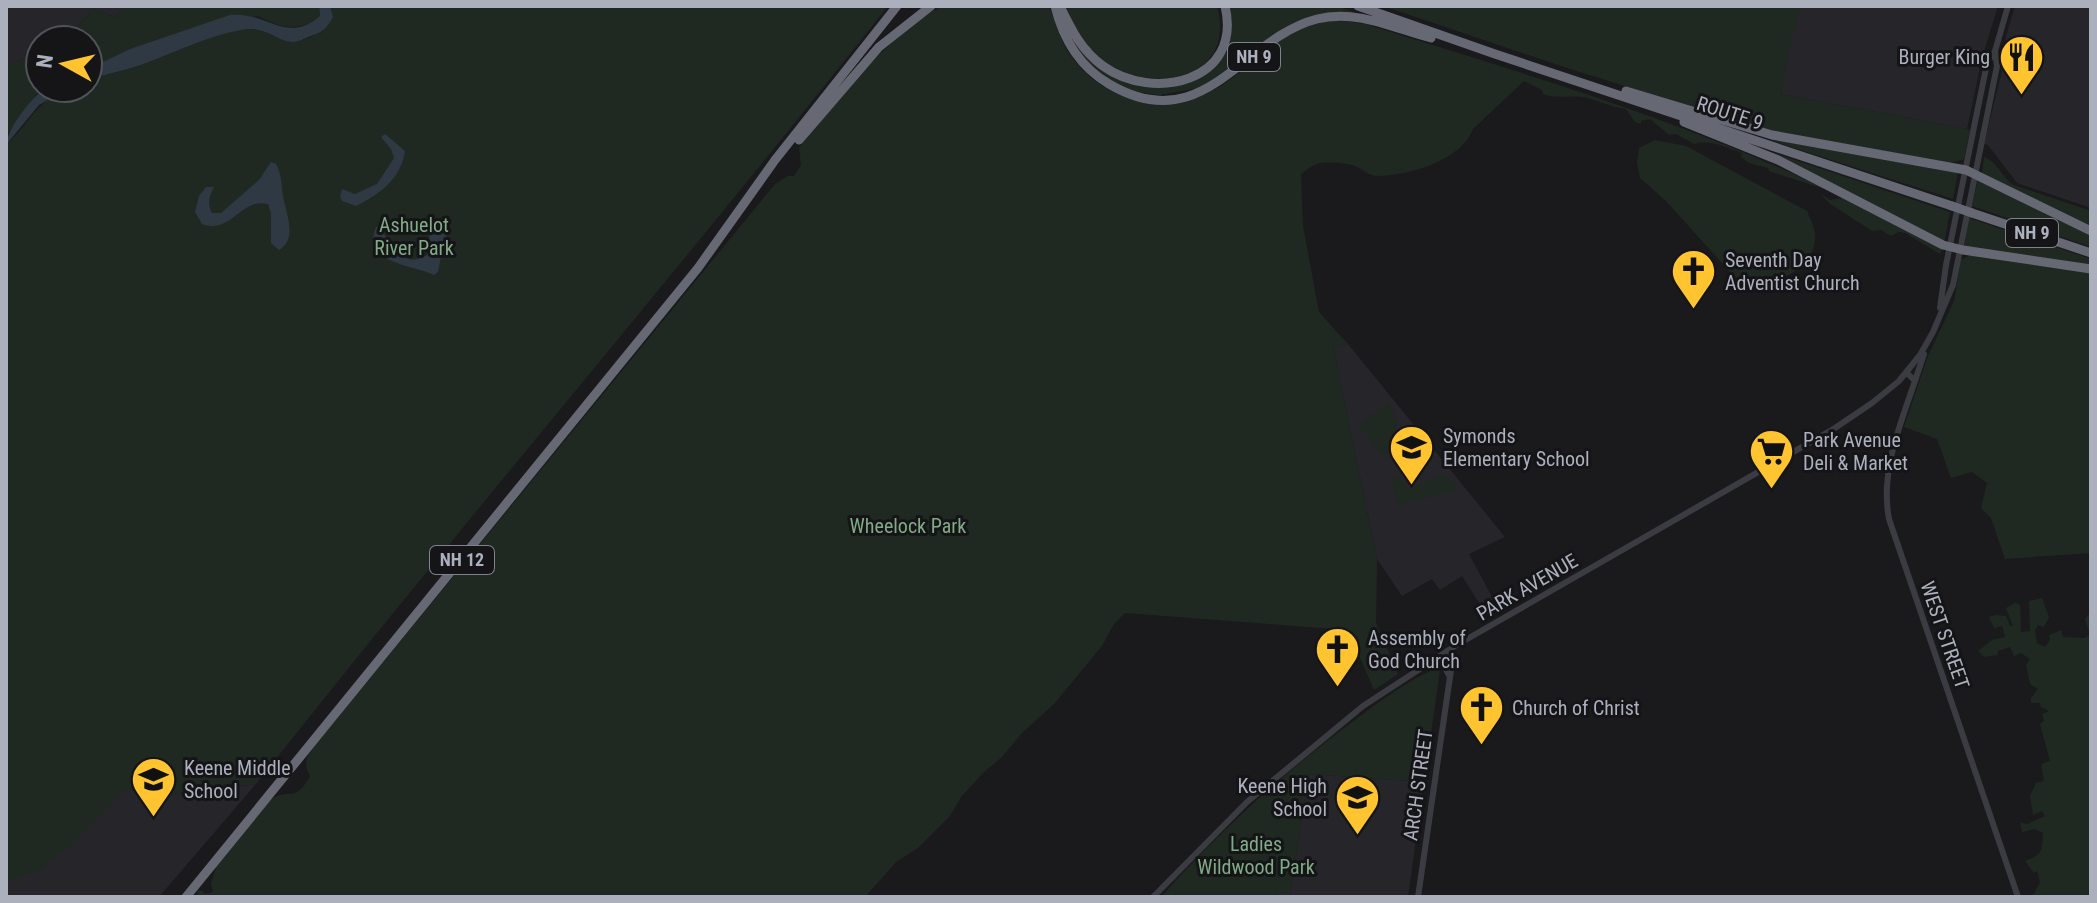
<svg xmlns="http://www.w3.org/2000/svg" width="2097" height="903" font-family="'Roboto Condensed',sans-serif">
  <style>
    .built { fill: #26262a }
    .green { fill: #1f2921 }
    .water { fill: #2e3943 }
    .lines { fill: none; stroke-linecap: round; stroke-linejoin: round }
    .minor { stroke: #3b3c42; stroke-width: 6 }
    .highway { stroke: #666974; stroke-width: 9 }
    .highway-bridge { stroke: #666974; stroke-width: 9 }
    .labels { text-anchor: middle; stroke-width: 6; stroke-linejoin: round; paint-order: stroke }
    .shield { fill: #151518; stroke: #7f828c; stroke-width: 2 }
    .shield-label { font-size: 18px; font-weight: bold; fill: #acb0bd }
    .poi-label { font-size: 20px; fill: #acb0bd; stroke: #151518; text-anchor: start }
    .street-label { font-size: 20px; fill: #acb0bd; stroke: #151518 }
    .park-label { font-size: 20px; fill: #81aa86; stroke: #151518 }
  </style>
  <rect width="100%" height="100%" fill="#1a1a1d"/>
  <!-- built -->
  <path class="built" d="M 6,6 L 124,6 L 115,17 L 94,9 L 69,34 L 60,40 L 40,40 L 40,53 L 12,63 L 6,59 Z
    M 1795,6 L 1998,6 L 1982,58 L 1967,129 L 1781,94 Z
    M 2015,6 L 2091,6 L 2091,208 L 2017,183 L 1988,145 L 1984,144 L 2003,67 L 2006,36 Z
    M 1348,344 L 1505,537 L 1469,554 L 1499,610 L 1488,617 L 1462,576 L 1440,590 L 1432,579 L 1402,596 L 1377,559 L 1333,347 Z
    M 123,757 L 171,795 L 256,784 L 159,897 L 6,897 L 6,840 Z
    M 1309,774 L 1424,782 L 1408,897 L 1276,897 L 1277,891 L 1290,894 Z"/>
  <!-- green -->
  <path class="green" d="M 124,6 L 319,6 L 320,16 C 299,33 280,28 258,16 L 130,49 L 88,69 L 88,40 L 60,40 L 69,34 L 94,9 L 115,17 Z
    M 330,6 L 888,6 C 681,268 463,522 256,784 L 170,795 L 125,789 L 69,846 L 41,869 L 10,881 L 6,879 L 6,145 C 36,118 40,88 88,88 L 88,80 C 105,74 124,71 141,65 C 174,53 206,36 240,30 C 267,25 275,42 293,42 C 302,42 313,35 322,32 Z
    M 941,6 L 1049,6 C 1057,20 1059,38 1068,52 C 1083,75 1112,98 1142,100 C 1158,102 1175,103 1191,99 C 1236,88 1265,40 1310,25 C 1328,19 1346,21 1365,24 C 1522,73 1680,119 1828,190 L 1769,171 L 1768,168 L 1749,163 L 1741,157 L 1742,153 C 1725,147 1711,139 1694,144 L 1676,134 L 1669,135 L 1650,119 L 1641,121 L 1641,124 L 1635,122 L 1626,109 C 1612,107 1601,102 1588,98 C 1573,94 1558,100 1543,94 L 1542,90 L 1524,81 L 1473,129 C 1462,160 1408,176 1377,176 C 1370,176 1362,169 1355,166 C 1346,163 1326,161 1317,164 C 1312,165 1306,171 1301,174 L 1303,226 L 1319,312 L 1348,344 L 1333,347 L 1377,559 L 1376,623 L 1398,674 L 1374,690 L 1348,630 L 1125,613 L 1114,624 L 1102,646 L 1054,704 L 1021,734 L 1002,757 L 983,773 L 961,797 L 950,816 L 918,848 L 896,862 L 865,897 L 198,897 L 197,890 L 203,891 L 205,894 L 213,892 L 211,884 L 216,867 L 270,800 C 291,786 294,805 310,776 C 304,764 305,759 313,748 L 775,184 L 788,176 L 794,176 L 801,165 L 799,148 C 842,96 882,41 941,6 Z
    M 1066,6 L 1217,6 C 1237,80 1154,95 1105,62 C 1085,49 1074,28 1066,6 Z
    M 1225,6 L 1336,6 L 1354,12 L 1354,14 L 1322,16 L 1199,88 L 1158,95 L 1132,91 L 1101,76 L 1071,44 L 1064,20 L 1074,38 L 1125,79 L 1184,83 L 1225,47 Z
    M 1383,6 L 1802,6 L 1791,40 L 1781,94 L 1967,129 L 1970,130 L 1964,159 L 1950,163 L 1771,132 L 1567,68 Z
    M 40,53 L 40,88 L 47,88 L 39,91 L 6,136 L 6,59 L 12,63 Z
    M 1761,135 L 1958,172 L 1953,199 L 1785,145 Z
    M 1655,140 L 1686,146 L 1807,211 C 1809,217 1813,223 1814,229 C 1822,264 1781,281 1755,289 L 1740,283 L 1665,200 L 1640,178 L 1637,163 L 1639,148 Z
    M 1774,153 L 1950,212 L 1944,243 L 1773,155 Z
    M 1984,157 C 1999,163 2001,177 2014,185 L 2091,211 L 2091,228 L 1982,173 Z
    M 1978,180 L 2091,235 L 2091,247 L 1972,206 Z
    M 1821,194 L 1830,200 L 1842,198 L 1942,249 L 1940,254 L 1905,233 L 1899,232 L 1891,236 L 1881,230 L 1872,231 L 1829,203 Z
    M 1969,218 L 2091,259 L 2091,267 L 1964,249 Z
    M 1970,255 L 2091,272 L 2091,553 L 2005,559 L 1991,518 L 1981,508 L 1987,483 L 1972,472 L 1951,478 L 1937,439 L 1904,427 L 1928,356 L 1954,301 L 1961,260 Z
    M 1388,401 L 1398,421 L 1392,445 L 1384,456 L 1359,426 Z
    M 1446,474 L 1458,490 L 1398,505 L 1392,486 L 1393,479 L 1398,476 L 1409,489 Z
    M 2042,598 L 2049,617 L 2044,627 L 2038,625 L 2035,630 L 2037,643 L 2045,647 L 2050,640 L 2049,635 L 2061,630 L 2063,637 L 2085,638 L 2090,635 L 2085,619 L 2091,612 L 2091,897 L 2028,897 L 2034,894 L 2040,882 L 2037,871 L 2034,873 L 2025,861 C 2042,855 2042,852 2043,833 L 2034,829 L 2022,832 L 2020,822 L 2027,824 L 2045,816 L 2042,811 L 2033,815 L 2030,796 L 2036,783 L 2044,781 L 2041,764 L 2050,761 L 2040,724 L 2044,721 L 2042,714 L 2049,711 L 2041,707 L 2040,703 L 2031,703 L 2031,698 L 2038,689 L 2030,684 L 2026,665 L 2030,659 L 2021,653 L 2014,656 L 2010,647 L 1998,651 L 1998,655 L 1984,657 L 1978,651 L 1992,640 L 2005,637 L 2002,626 L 1994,628 L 1989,617 L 1996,615 L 2006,616 L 2010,626 L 2013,626 L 2006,608 L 2015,603 L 2020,605 L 2021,632 L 2030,631 L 2029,601 Z
    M 1435,669 L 1440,670 L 1424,782 L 1309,774 L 1290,894 L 1277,892 L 1276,897 L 1161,897 C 1217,834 1280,776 1347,726 C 1375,705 1403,683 1435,669 Z"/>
  <!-- water -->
  <path class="water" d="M 319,6 L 330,6 L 333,17 C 327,28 323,32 311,36 C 305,38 299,42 294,42 C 277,43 267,25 241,30 C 207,36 174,53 141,65 C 124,71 105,74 88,80 L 88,69 L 130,49 L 230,15 C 267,11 286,45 320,16 Z
    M 47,88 L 69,88 L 39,105 L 6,145 C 6,130 35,92 47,88 Z
    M 385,134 L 405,151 C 401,179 380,194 356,206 L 342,201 L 340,197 L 342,189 L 355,194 L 377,184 L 394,158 L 391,149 L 381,137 Z
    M 271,162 L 276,164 C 282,175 281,184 283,196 C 286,213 298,239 279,250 L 271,243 L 271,213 L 268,204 C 241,197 231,235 202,224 L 195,212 L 199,196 L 206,187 L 214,187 C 209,196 207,204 212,213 L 221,213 L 259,180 Z
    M 438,221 L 450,243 L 442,252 L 438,272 L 434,275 C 415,265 361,264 376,227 L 381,227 C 389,245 404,270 427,255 L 431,225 Z"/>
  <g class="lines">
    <!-- minor -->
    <path class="minor" d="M 1940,308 L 1946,265 L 1985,73 L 1988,61 L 1995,51
      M 1907,373 L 1915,381 C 1900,425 1880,472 1889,519 L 2018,897
      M 1915,381 L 1924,354
      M 1439,657 L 1450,677
      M 1153,897 L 1247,802 L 1363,706 L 1455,646 L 1835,428 L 1872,403 L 1899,381 L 1920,355 L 1933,332 L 1953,285 L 1997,66 L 1995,51 L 2008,6
      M 1418,897 L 1451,670 L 1451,649"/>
    <!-- highway -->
    <path class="highway" d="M 1055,6 C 1063,39 1080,67 1109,84 C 1204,140 1242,38 1317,19 C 1356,9 1393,28 1431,38
      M 1060,6 C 1071,29 1081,50 1103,66 C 1153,102 1243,82 1225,6
      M 1358,6 L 1495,54 L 1952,206
      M 1626,91 L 1772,135 L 1966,170 L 2091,231
      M 1684,122 L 1778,160 L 1943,245 L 1963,250 L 2091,269
      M 799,140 L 879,47 L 931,6
      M 1972,213 L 2091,253
      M 186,897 L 698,268 L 775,160 L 897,6"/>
    <!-- highway-bridge -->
    <path class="highway-bridge" d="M 1952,206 L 1972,213"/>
  </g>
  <!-- icons -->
  <defs>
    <symbol id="restaurant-pin" viewBox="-11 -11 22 30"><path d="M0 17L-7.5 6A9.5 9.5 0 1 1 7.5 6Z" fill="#ffc430" stroke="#151518"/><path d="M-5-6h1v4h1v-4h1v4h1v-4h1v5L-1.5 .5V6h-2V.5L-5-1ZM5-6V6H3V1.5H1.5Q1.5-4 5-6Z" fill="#111"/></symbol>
    <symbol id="church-pin" viewBox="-11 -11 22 30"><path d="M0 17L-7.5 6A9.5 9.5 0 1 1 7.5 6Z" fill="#ffc430" stroke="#151518"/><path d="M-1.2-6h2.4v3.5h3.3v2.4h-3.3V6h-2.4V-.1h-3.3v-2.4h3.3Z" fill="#111"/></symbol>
    <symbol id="school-pin" viewBox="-11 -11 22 30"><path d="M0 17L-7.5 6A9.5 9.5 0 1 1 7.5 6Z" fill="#ffc430" stroke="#151518"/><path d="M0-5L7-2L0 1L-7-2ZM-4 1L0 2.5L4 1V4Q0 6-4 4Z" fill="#111"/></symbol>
    <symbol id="supermarket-pin" viewBox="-11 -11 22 30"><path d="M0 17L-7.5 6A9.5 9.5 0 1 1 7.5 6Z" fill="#ffc430" stroke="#151518"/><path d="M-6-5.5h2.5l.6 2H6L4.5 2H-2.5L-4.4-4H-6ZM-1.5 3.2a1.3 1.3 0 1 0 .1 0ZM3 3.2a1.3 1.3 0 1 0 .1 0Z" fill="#111"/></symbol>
  </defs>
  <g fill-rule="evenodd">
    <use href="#restaurant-pin" x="1996" y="32" width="51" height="69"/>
    <use href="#church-pin" x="1668" y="246" width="51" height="69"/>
    <use href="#school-pin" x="1386" y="422" width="51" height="69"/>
    <use href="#supermarket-pin" x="1746" y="426" width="51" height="69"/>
    <use href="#church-pin" x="1312" y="624" width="51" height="69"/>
    <use href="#church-pin" x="1456" y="682" width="51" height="69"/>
    <use href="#school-pin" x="128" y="754" width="51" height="69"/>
    <use href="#school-pin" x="1332" y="772" width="51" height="69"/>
  </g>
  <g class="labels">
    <!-- shield labels -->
    <g class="shield">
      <rect x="1228" y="43" width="52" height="28" rx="6"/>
      <rect x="2006" y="219" width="52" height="28" rx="6"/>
      <rect x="430" y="546" width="64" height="28" rx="6"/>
    </g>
    <g class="shield-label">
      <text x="1254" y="63">NH 9</text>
      <text x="2032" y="239">NH 9</text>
      <text x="462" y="566">NH 12</text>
    </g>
    <!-- poi labels -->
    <g class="poi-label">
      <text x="1990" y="64" text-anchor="end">Burger King</text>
      <text x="1725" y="267">Seventh Day<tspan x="1725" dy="23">Adventist Church</tspan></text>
      <text x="1443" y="443">Symonds<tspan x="1443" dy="23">Elementary School</tspan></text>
      <text x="1803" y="447">Park Avenue<tspan x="1803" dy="23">Deli &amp; Market</tspan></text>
      <text x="1368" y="645">Assembly of<tspan x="1368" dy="23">God Church</tspan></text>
      <text x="1512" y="715">Church of Christ</text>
      <text x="184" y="775">Keene Middle<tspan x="184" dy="23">School</tspan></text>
      <text x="1327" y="793" text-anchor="end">Keene High<tspan x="1327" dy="23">School</tspan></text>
    </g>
    <!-- street labels -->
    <g class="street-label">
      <text transform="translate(1730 113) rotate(18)" y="7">ROUTE 9</text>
      <text transform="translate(1527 587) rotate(-30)" y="7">PARK AVENUE</text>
      <text transform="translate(1945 635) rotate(71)" y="7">WEST STREET</text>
      <text transform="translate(1418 785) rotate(-82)" y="7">ARCH STREET</text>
    </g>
    <!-- park labels -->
    <g class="park-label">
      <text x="414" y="232">Ashuelot<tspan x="414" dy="23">River Park</tspan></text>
      <text x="908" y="533">Wheelock Park</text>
      <text x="1256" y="851">Ladies<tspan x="1256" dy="23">Wildwood Park</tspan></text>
    </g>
  </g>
  <!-- border -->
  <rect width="2097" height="903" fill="none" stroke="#acb0bd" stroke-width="16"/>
  <!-- north arrow -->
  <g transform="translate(64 64) rotate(278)"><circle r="38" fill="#151518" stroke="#51535a" stroke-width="2"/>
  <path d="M0-6L14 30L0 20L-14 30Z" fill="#ffc430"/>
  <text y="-12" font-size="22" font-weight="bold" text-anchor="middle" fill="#acb0bd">N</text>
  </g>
</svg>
